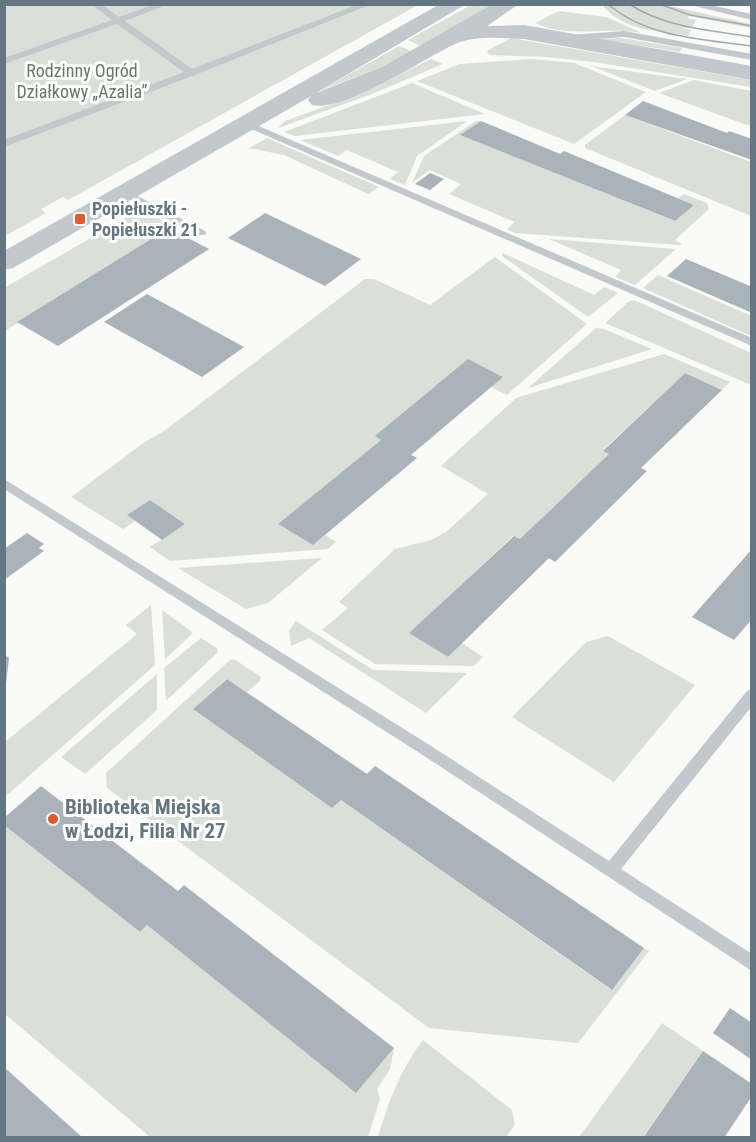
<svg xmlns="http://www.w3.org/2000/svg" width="756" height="1142" font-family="'Roboto Condensed',sans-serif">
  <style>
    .green { fill: #dadfd7 }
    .building { fill: #aab3b9 }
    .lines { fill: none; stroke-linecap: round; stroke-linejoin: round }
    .service { fill: #c3c8cc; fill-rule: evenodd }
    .tertiary { fill: #c3c8cc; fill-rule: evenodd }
    .tram { stroke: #a2aab0; stroke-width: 1.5 }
    .poi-dot { fill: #e4572e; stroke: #fff; stroke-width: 2 }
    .labels { text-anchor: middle; stroke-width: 6; stroke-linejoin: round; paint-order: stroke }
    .far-park-label { font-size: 18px; fill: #687a64; stroke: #fff }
    .far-poi-label { font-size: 18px; font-weight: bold; fill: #657683; stroke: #fff; text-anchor: start }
    .poi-label { font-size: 21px; font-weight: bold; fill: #657683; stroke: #fff; text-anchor: start }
  </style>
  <rect width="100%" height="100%" fill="#fafaf8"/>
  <!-- green -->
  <path class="green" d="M 4,5 L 418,5 L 68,200 L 63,197 L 41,209 L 46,213 L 5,236 Z
    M 471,5 L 493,5 L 421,46 L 408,40 Z
    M 602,5 L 665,5 L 751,24 L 751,28 L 689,16 L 687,18 L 696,20 L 692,28 L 682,28 L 691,30 L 688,36 C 659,31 623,31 602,5 Z
    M 559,11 L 606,17 L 642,33 C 606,26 568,39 535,23 Z
    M 511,38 L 751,80 L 751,87 L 593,62 L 548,57 L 489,55 L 487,51 Z
    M 621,38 L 682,48 L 680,52 L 692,54 L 600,39 Z
    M 399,46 L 412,51 L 392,63 L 321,90 Z
    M 431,59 L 443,64 L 372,94 L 278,128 L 285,121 L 365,92 Z
    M 532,59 L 574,63 L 646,92 L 574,144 L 417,81 L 460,64 Z
    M 591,66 L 687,79 L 655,91 Z
    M 694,80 L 751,91 L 751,124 L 747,125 L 659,93 Z
    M 412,83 L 485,114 L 295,136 L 284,132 Z
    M 625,115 L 751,162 L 751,216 L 585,148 L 585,145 Z
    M 467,121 L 417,156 L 405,185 L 390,179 L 398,172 L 347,150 L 338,156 L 300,140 Z
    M 476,121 L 481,121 L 461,135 L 674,221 L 694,205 L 678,198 L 684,194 L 707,203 L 709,209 L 675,240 L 682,244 L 680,245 L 515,233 L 507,229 L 515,222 L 449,194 L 461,184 L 430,170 L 412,183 L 424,156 Z
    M 267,138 L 379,187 L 368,194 L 284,155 L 249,148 Z
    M 141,209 L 172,226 L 5,331 L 4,288 Z
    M 549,239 L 676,249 L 635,285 L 615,277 L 621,270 Z
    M 503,253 L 594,295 L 604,287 L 618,293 L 588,317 L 502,256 Z
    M 495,257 L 587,324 L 507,395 L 491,387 L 502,376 L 468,360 L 376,436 L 381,440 L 278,524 L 313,545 L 325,535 L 336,542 L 328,549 L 170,561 L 150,547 L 185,524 L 150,500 L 128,515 L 135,521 L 123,529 L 71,497 L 142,444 L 164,431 L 365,279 L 374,279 L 430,305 Z
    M 658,275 L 751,316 L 751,336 L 643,288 Z
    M 634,300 L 751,353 L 751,381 L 749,384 L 605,323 L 628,302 Z
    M 596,328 L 604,329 L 652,349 L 528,388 Z
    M 664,354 L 730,382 L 722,390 L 685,373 L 603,450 L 609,454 L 520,539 L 513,536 L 410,633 L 448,657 L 462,643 L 483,657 L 474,666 L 375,664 L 322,630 L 348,608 L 339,602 L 395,549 L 431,540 L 446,532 L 488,494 L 441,466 L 516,398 Z
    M 322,558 L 268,603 L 246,609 L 178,568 Z
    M 151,605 L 155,665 L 5,797 L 5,742 L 137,634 L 126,625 Z
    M 162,610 L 191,631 L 192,634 L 165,659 Z
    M 296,621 L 373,670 L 467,673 L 426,713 L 309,638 L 291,646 L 289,631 Z
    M 608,636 L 695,685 L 614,782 L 512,717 L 586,642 Z
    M 201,638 L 218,649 L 217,653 L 166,701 L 164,668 Z
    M 234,659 L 261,677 L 260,681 L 247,692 L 226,679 L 193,709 L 332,807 L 341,800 L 611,990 L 644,948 L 649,951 L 578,1043 L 429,1028 L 107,788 L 106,773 L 230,660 Z
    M 157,674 L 157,710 L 85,774 L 61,757 Z
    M 4,825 L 140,932 L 147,925 L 356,1093 L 394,1048 L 390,1069 L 377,1089 L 380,1099 L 368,1137 L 150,1137 L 5,1014 Z
    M 662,1023 L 703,1051 L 643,1137 L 579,1137 Z
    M 423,1040 L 512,1110 L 515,1125 L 506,1137 L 378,1137 C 388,1103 401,1068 423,1040 Z"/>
  <!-- building -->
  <path class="building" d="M 643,101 L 727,133 L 729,131 L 752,139 L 752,160 L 625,115 Z
    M 481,121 L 560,154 L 564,151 L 694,205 L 675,221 L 460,135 Z
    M 430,173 L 444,179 L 430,190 L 415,184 Z
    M 265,213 L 361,259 L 325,286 L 228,238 Z
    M 169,228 L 209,249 L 58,346 L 17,322 Z
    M 686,259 L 752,287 L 752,313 L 667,276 Z
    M 147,294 L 244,347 L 202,377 L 104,322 Z
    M 468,359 L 503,377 L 411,455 L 417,458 L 313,545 L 278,524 L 381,440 L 375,436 Z
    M 685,373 L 722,390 L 641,468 L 647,471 L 555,562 L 549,558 L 448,657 L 409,633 L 514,536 L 520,539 L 609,454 L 603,451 Z
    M 150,500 L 185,524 L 162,540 L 127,515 Z
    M 27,533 L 44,544 L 39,548 L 44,551 L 4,580 L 4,549 Z
    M 752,549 L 752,619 L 734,640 L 692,617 Z
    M 4,654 L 9,658 L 6,684 L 4,684 Z
    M 227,679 L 367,774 L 375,766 L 644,948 L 612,990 L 341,800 L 332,808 L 193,709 Z
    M 41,786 L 178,891 L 184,885 L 394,1048 L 356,1093 L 147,925 L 140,932 L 4,825 L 4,818 Z
    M 730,1008 L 752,1023 L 752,1060 L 713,1033 Z
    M 703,1051 L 752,1084 L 752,1096 L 724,1138 L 643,1138 Z
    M 4,1067 L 83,1138 L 4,1138 Z"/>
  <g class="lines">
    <!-- service -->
    <path class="service" d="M 91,4 L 101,4 L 119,17 L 155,4 L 169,4 L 125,21 L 192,69 L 359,4 L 372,4 L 195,75 L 4,147 L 4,140 L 184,72 L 117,24 L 4,64 L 4,58 L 112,20 Z
      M 686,4 L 705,4 L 752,14 L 752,20 Z
      M 624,31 L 752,54 L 752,60 L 624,37 L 569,41 L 565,38 L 569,35 Z
      M 247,121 L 752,338 L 752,346 L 244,126 L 242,124 Z
      M 126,190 L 205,231 L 206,233 L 205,235 L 197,235 L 122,195 L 121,193 Z
      M 4,479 L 428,744 L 609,861 L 747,691 L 752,689 L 752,706 L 621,869 L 752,954 L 752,971 L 418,752 L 4,489 Z"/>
    <!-- tertiary -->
    <path class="tertiary" d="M 440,4 L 466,4 L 316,93 L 384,66 L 493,4 L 519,4 L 487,26 L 524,25 L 752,66 L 752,80 L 524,39 C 503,38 475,35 455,44 C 425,58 343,113 312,105 L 308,100 L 311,96 L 13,268 L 4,270 L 4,251 Z"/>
    <!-- tram -->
    <path class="tram" d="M 608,4 C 647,38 703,39 752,46
      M 629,4 C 666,28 709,30 752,37
      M 659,4 L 690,15 L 752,26"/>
  </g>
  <!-- markers -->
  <g class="poi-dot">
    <rect x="74" y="213" width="12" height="12" rx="3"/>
    <circle cx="53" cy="819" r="6"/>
  </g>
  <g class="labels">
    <!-- far-park labels -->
    <g class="far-park-label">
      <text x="82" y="77">Rodzinny Ogród<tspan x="82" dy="21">Działkowy „Azalia”</tspan></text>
    </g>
    <!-- far-poi labels -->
    <g class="far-poi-label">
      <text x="92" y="215">Popiełuszki -<tspan x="92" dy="21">Popiełuszki 21</tspan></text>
    </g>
    <!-- poi labels -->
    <g class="poi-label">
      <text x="65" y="814">Biblioteka Miejska<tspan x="65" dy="24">w Łodzi, Filia Nr 27</tspan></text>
    </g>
  </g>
  <!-- border -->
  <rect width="756" height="1142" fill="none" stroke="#657683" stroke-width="12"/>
</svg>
